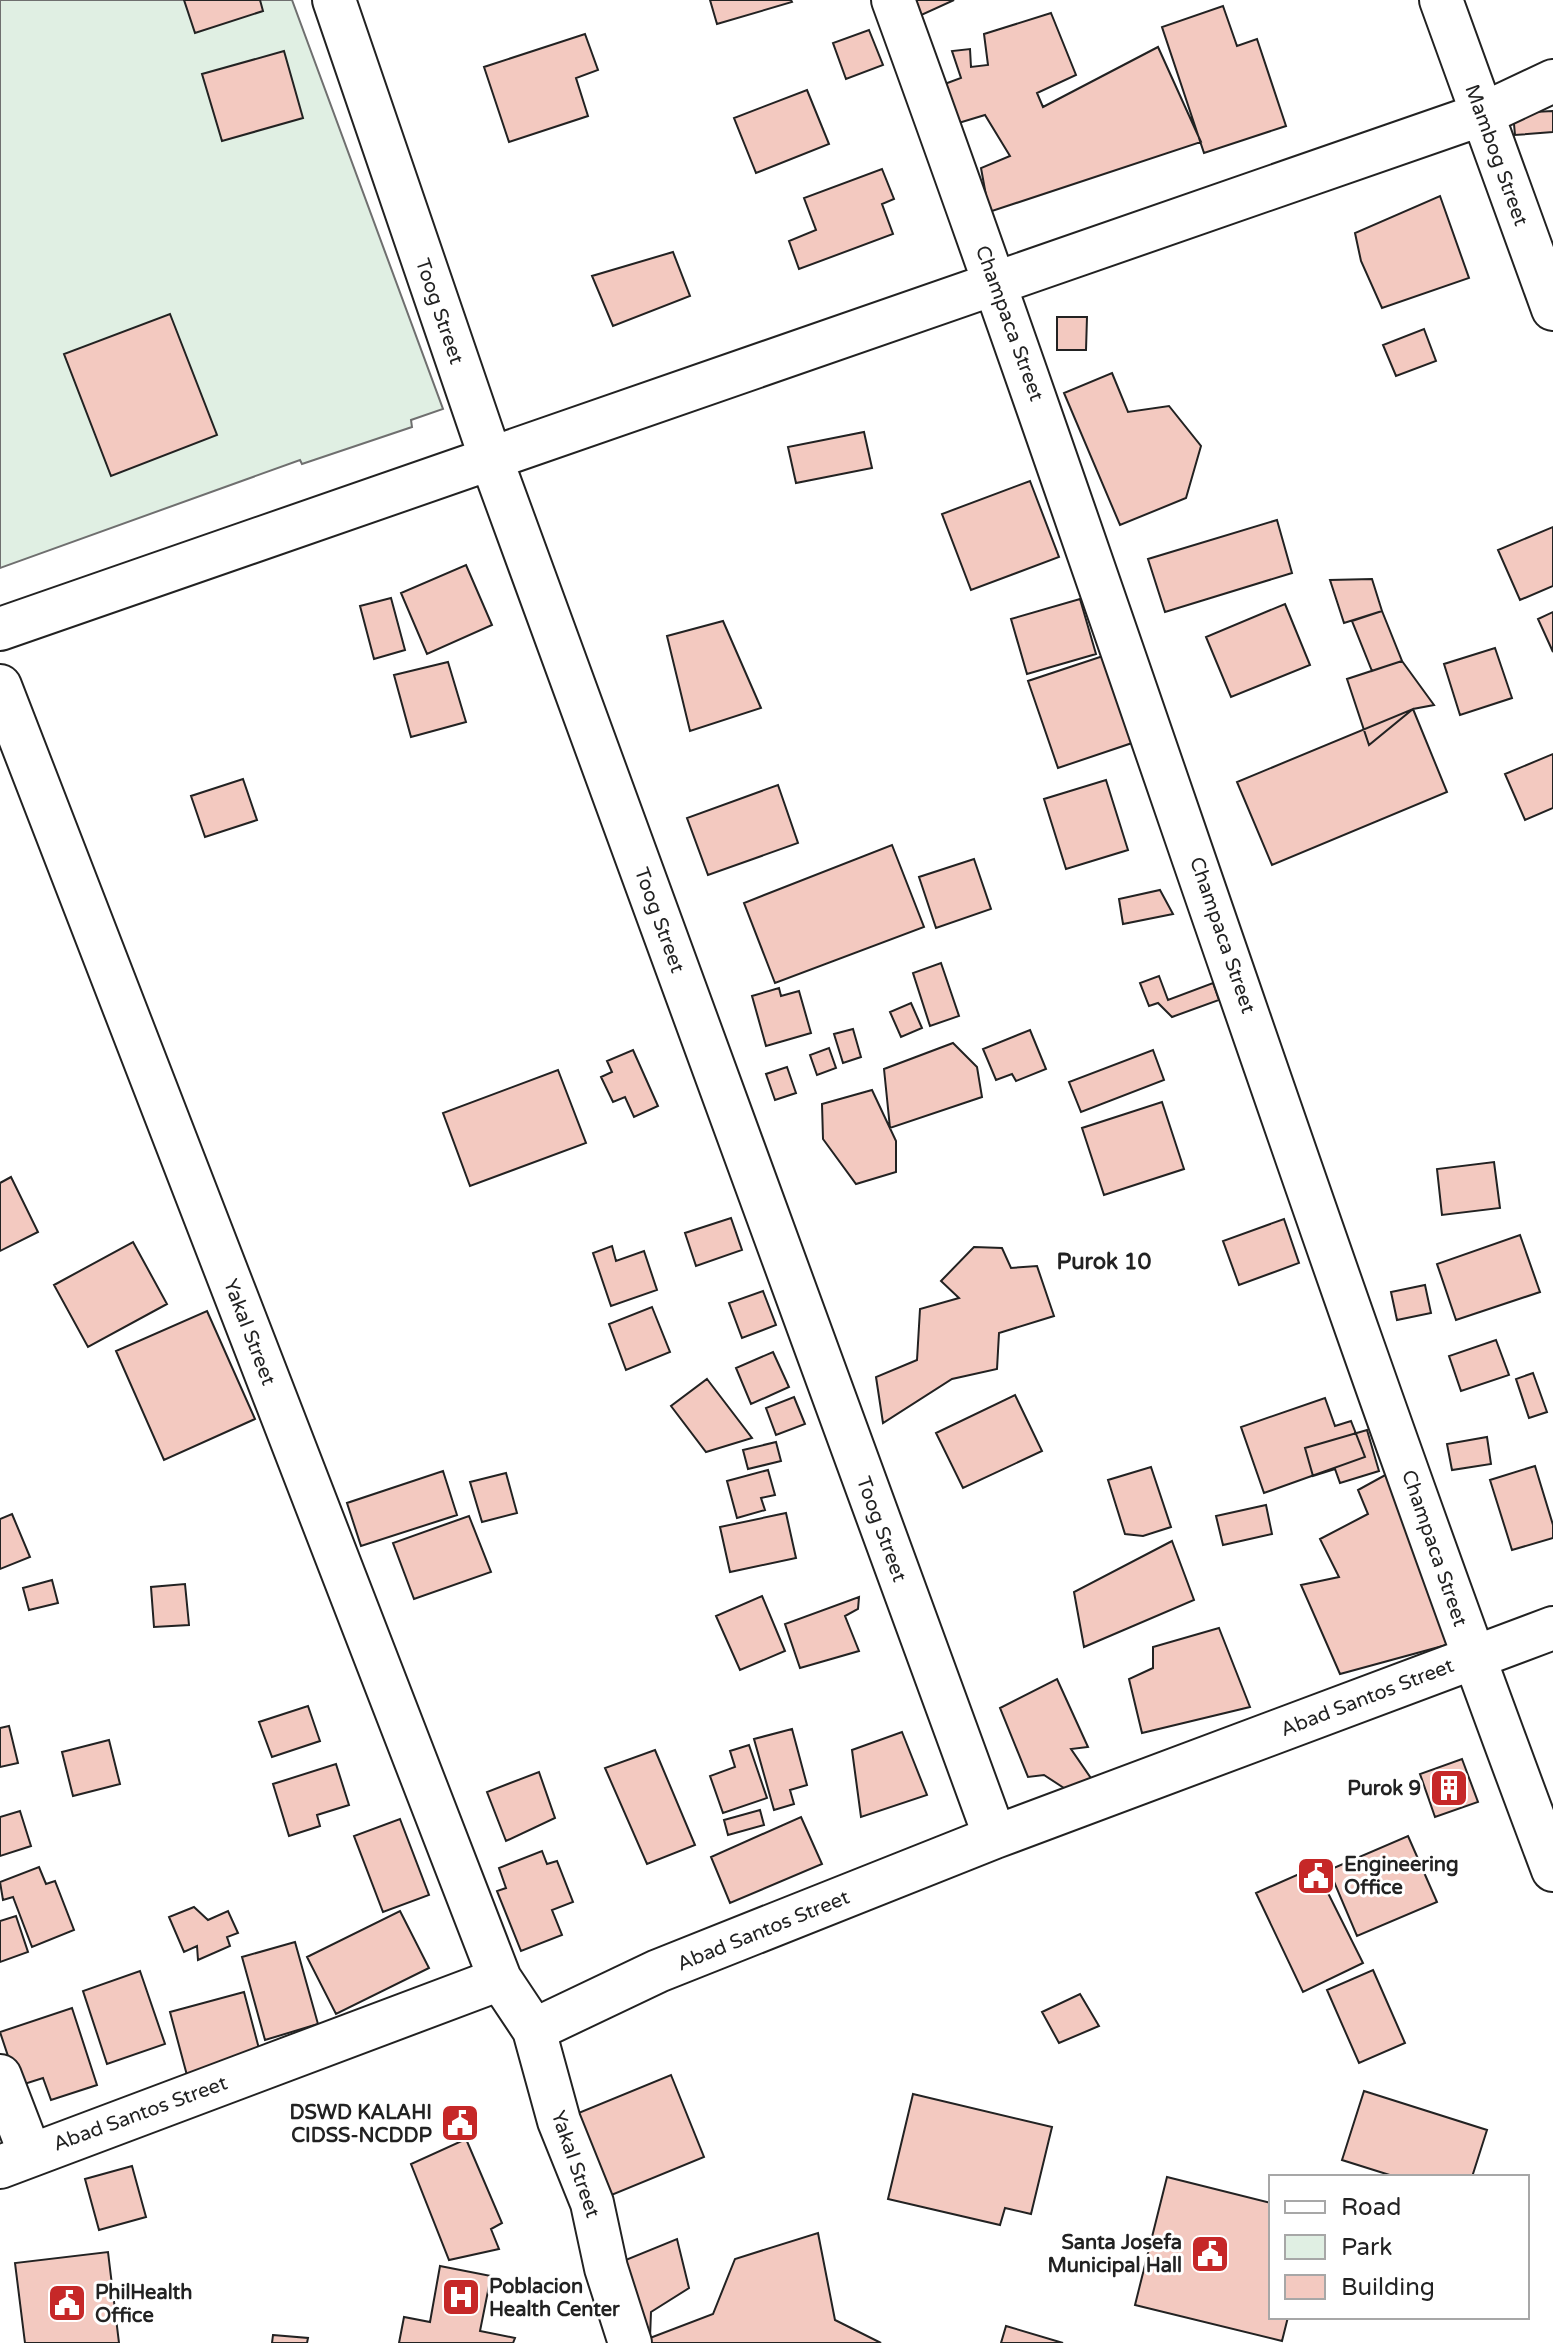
<svg xmlns="http://www.w3.org/2000/svg" width="1553" height="2343" font-family="'Varela Round',sans-serif">
  <style>
    .green { fill: #e0efe3; stroke: #6f6f6f; stroke-width: 2 }
    .building { fill: #f3c9c0; stroke: #222; stroke-width: 2 }
    .lines { fill: none; stroke-linecap: round; stroke-linejoin: round }
    .minor-casing { stroke: #222; stroke-width: 46 }
    .minor { stroke: #fff; stroke-width: 42 }
    .labels { text-anchor: middle; stroke-width: 6; stroke-linejoin: round; paint-order: stroke }
    .street-label { font-size: 20px; fill: #222; stroke: #fff }
    .poi-label { font-size: 20px; font-weight: bold; fill: #222; stroke: #fff; text-anchor: end }
    .neighbourhood-label { font-size: 22px; font-weight: bold; fill: #222; stroke: #fff }
  </style>
  <rect width="100%" height="100%" fill="#fff"/>
  <!-- green -->
  <path class="green" d="M 0,0 L 292,0 L 443,409 L 411,420 L 412,427 L 302,464 L 300,460 L 0,568 Z"/>
  <!-- building -->
  <path class="building" d="M 184,0 L 260,0 L 263,11 L 195,33 Z
    M 710,0 L 791,0 L 792,2 L 717,24 Z
    M 909,0 L 954,0 L 917,17 Z
    M 1223,6 L 1237,46 L 1257,39 L 1286,126 L 1204,153 L 1162,27 Z
    M 1051,13 L 1076,75 L 1037,93 L 1043,107 L 1158,47 L 1201,142 L 989,212 L 981,168 L 1010,156 L 985,115 L 952,125 L 942,85 L 961,78 L 952,51 L 970,49 L 971,67 L 988,65 L 984,34 Z
    M 869,30 L 883,65 L 846,79 L 833,43 Z
    M 585,34 L 598,70 L 576,78 L 588,116 L 509,142 L 484,67 Z
    M 284,51 L 303,118 L 222,141 L 202,74 Z
    M 807,90 L 829,144 L 756,173 L 734,118 Z
    M 1553,111 L 1553,132 L 1515,135 L 1513,113 Z
    M 882,169 L 894,199 L 882,204 L 893,234 L 799,269 L 789,241 L 816,230 L 804,198 Z
    M 1440,196 L 1469,278 L 1382,308 L 1361,261 L 1355,233 Z
    M 673,252 L 690,296 L 613,326 L 592,276 Z
    M 170,314 L 217,435 L 111,476 L 64,354 Z
    M 1057,317 L 1087,317 L 1086,350 L 1057,350 Z
    M 1424,329 L 1436,361 L 1396,376 L 1383,345 Z
    M 1112,373 L 1128,412 L 1169,406 L 1201,446 L 1186,498 L 1120,525 L 1064,393 Z
    M 864,432 L 872,468 L 796,483 L 788,447 Z
    M 1030,481 L 1059,557 L 971,590 L 942,514 Z
    M 1277,520 L 1292,573 L 1165,612 L 1148,559 Z
    M 1553,527 L 1553,586 L 1520,600 L 1498,550 Z
    M 466,565 L 492,625 L 427,654 L 401,593 Z
    M 1372,579 L 1382,611 L 1344,623 L 1330,580 Z
    M 391,598 L 405,650 L 374,659 L 360,606 Z
    M 1080,599 L 1096,654 L 1027,674 L 1011,619 Z
    M 1285,604 L 1310,665 L 1231,697 L 1206,637 Z
    M 1382,611 L 1402,661 L 1372,671 L 1352,621 Z
    M 1553,612 L 1553,652 L 1538,619 Z
    M 723,621 L 761,708 L 690,731 L 667,636 Z
    M 1495,648 L 1512,698 L 1460,715 L 1444,664 Z
    M 1106,655 L 1135,742 L 1058,768 L 1028,681 Z
    M 1402,661 L 1434,705 L 1413,709 L 1369,745 L 1347,679 Z
    M 448,662 L 466,722 L 411,737 L 394,675 Z
    M 1413,709 L 1447,792 L 1272,865 L 1237,782 Z
    M 1553,754 L 1553,808 L 1525,820 L 1505,774 Z
    M 243,779 L 257,820 L 205,837 L 191,796 Z
    M 1106,780 L 1128,850 L 1066,869 L 1044,799 Z
    M 778,785 L 798,843 L 708,875 L 687,818 Z
    M 892,845 L 924,927 L 775,983 L 744,903 Z
    M 974,859 L 991,909 L 936,928 L 919,877 Z
    M 1160,890 L 1173,914 L 1123,924 L 1119,899 Z
    M 941,963 L 959,1016 L 930,1026 L 913,973 Z
    M 1159,976 L 1168,1000 L 1213,983 L 1219,1000 L 1172,1017 L 1158,1003 L 1149,1006 L 1140,983 Z
    M 779,988 L 781,996 L 799,991 L 811,1033 L 766,1046 L 752,996 Z
    M 911,1003 L 922,1028 L 901,1037 L 890,1012 Z
    M 853,1029 L 861,1057 L 843,1063 L 834,1034 Z
    M 1030,1030 L 1046,1069 L 1016,1081 L 1012,1074 L 996,1080 L 983,1049 Z
    M 953,1043 L 977,1067 L 982,1097 L 890,1128 L 884,1069 Z
    M 829,1048 L 836,1068 L 817,1075 L 810,1055 Z
    M 633,1050 L 658,1106 L 634,1117 L 625,1097 L 613,1102 L 601,1077 L 612,1072 L 607,1061 Z
    M 1153,1050 L 1164,1080 L 1081,1112 L 1069,1082 Z
    M 787,1067 L 796,1093 L 775,1100 L 766,1074 Z
    M 558,1070 L 586,1143 L 470,1186 L 443,1113 Z
    M 872,1090 L 896,1141 L 896,1172 L 856,1184 L 823,1139 L 822,1104 Z
    M 1162,1102 L 1184,1169 L 1104,1195 L 1082,1128 Z
    M 1494,1162 L 1500,1208 L 1442,1215 L 1437,1169 Z
    M 11,1177 L 38,1232 L 0,1251 L 0,1183 Z
    M 731,1218 L 742,1250 L 696,1266 L 685,1233 Z
    M 1284,1219 L 1299,1263 L 1239,1285 L 1223,1241 Z
    M 1520,1235 L 1540,1292 L 1456,1320 L 1437,1264 Z
    M 133,1242 L 167,1304 L 88,1347 L 54,1285 Z
    M 612,1246 L 616,1261 L 644,1251 L 657,1290 L 611,1306 L 593,1253 Z
    M 974,1247 L 1002,1248 L 1011,1268 L 1037,1266 L 1054,1316 L 999,1333 L 997,1369 L 952,1379 L 883,1423 L 876,1377 L 917,1360 L 920,1309 L 959,1298 L 941,1281 Z
    M 1425,1285 L 1431,1313 L 1397,1320 L 1391,1292 Z
    M 763,1291 L 776,1325 L 742,1338 L 729,1303 Z
    M 652,1307 L 670,1352 L 626,1370 L 609,1324 Z
    M 207,1311 L 255,1419 L 164,1460 L 116,1351 Z
    M 1496,1340 L 1509,1375 L 1461,1391 L 1449,1356 Z
    M 773,1352 L 789,1387 L 751,1404 L 736,1368 Z
    M 1533,1373 L 1547,1412 L 1529,1418 L 1516,1379 Z
    M 707,1379 L 752,1438 L 706,1452 L 671,1406 Z
    M 1015,1395 L 1042,1451 L 963,1488 L 936,1433 Z
    M 794,1397 L 805,1424 L 776,1435 L 766,1408 Z
    M 1325,1398 L 1335,1426 L 1351,1421 L 1365,1457 L 1264,1493 L 1241,1427 Z
    M 1367,1430 L 1379,1471 L 1340,1483 L 1335,1469 L 1313,1476 L 1305,1448 Z
    M 1487,1437 L 1491,1464 L 1452,1470 L 1447,1444 Z
    M 776,1442 L 781,1461 L 748,1469 L 743,1450 Z
    M 1535,1466 L 1553,1525 L 1553,1538 L 1512,1550 L 1490,1480 Z
    M 1151,1467 L 1171,1527 L 1143,1536 L 1125,1534 L 1108,1480 Z
    M 1398,1468 L 1450,1644 L 1340,1674 L 1301,1585 L 1339,1577 L 1320,1539 L 1368,1514 L 1358,1490 Z
    M 768,1470 L 775,1495 L 761,1498 L 765,1510 L 737,1518 L 727,1481 Z
    M 443,1471 L 457,1515 L 361,1546 L 347,1503 Z
    M 506,1473 L 517,1513 L 482,1522 L 470,1482 Z
    M 1266,1505 L 1272,1534 L 1223,1545 L 1216,1516 Z
    M 786,1513 L 796,1558 L 730,1572 L 720,1527 Z
    M 12,1514 L 30,1557 L 0,1569 L 0,1519 Z
    M 469,1516 L 491,1572 L 414,1599 L 393,1543 Z
    M 1172,1541 L 1194,1600 L 1084,1647 L 1074,1592 Z
    M 52,1580 L 58,1603 L 29,1610 L 23,1588 Z
    M 185,1584 L 189,1625 L 154,1627 L 151,1587 Z
    M 762,1596 L 785,1651 L 740,1670 L 716,1616 Z
    M 859,1597 L 858,1609 L 845,1616 L 859,1651 L 800,1668 L 785,1624 Z
    M 1219,1628 L 1250,1707 L 1142,1733 L 1129,1679 L 1153,1668 L 1153,1647 Z
    M 1057,1679 L 1088,1747 L 1071,1749 L 1095,1784 L 1067,1790 L 1044,1775 L 1028,1777 L 1000,1708 Z
    M 308,1706 L 320,1741 L 272,1757 L 259,1722 Z
    M 9,1726 L 18,1763 L 0,1767 L 0,1728 Z
    M 792,1729 L 807,1785 L 790,1790 L 794,1804 L 774,1810 L 754,1739 Z
    M 902,1732 L 927,1795 L 861,1817 L 852,1750 Z
    M 109,1740 L 120,1784 L 73,1796 L 62,1752 Z
    M 749,1745 L 767,1798 L 723,1813 L 710,1776 L 735,1767 L 730,1751 Z
    M 655,1750 L 695,1845 L 647,1864 L 605,1768 Z
    M 1462,1759 L 1478,1802 L 1435,1817 L 1420,1774 Z
    M 336,1764 L 349,1805 L 317,1815 L 320,1826 L 289,1836 L 273,1784 Z
    M 539,1772 L 555,1818 L 506,1841 L 487,1792 Z
    M 760,1810 L 764,1825 L 728,1835 L 724,1820 Z
    M 20,1811 L 31,1846 L 0,1856 L 0,1817 Z
    M 801,1817 L 822,1864 L 730,1903 L 711,1857 Z
    M 400,1819 L 429,1895 L 383,1912 L 354,1836 Z
    M 1408,1836 L 1437,1902 L 1357,1936 L 1329,1870 Z
    M 542,1851 L 547,1864 L 557,1861 L 573,1902 L 552,1910 L 562,1935 L 521,1951 L 497,1891 L 506,1888 L 499,1868 Z
    M 39,1867 L 46,1884 L 55,1881 L 74,1930 L 32,1947 L 13,1897 L 3,1900 L 0,1882 Z
    M 1315,1867 L 1363,1963 L 1303,1992 L 1256,1893 Z
    M 194,1907 L 208,1920 L 228,1911 L 238,1933 L 227,1937 L 230,1946 L 198,1960 L 197,1946 L 184,1952 L 169,1917 Z
    M 400,1911 L 429,1968 L 336,2014 L 307,1957 Z
    M 16,1916 L 28,1952 L 0,1962 L 0,1921 Z
    M 295,1942 L 318,2024 L 265,2040 L 242,1957 Z
    M 1373,1970 L 1405,2043 L 1359,2063 L 1327,1990 Z
    M 140,1971 L 165,2044 L 107,2064 L 83,1991 Z
    M 244,1992 L 262,2060 L 188,2079 L 170,2012 Z
    M 1080,1994 L 1099,2026 L 1059,2043 L 1042,2012 Z
    M 72,2008 L 97,2085 L 51,2100 L 43,2078 L 18,2086 L 0,2032 Z
    M 671,2075 L 704,2157 L 592,2203 L 559,2121 Z
    M 1364,2091 L 1487,2130 L 1472,2177 L 1396,2177 L 1342,2160 Z
    M 913,2094 L 1052,2127 L 1031,2214 L 1005,2208 L 1000,2225 L 888,2199 Z
    M 466,2139 L 502,2223 L 491,2229 L 499,2249 L 449,2260 L 411,2164 Z
    M 132,2166 L 146,2217 L 99,2230 L 85,2179 Z
    M 1167,2177 L 1271,2203 L 1271,2317 L 1288,2317 L 1282,2341 L 1135,2305 Z
    M 818,2233 L 835,2320 L 881,2343 L 637,2343 L 606,2268 L 677,2239 L 689,2288 L 651,2312 L 650,2338 L 713,2314 L 735,2259 Z
    M 108,2252 L 119,2343 L 25,2343 L 15,2263 Z
    M 440,2266 L 491,2276 L 480,2331 L 515,2338 L 513,2343 L 399,2343 L 404,2317 L 430,2322 Z
    M 1006,2326 L 1063,2343 L 1001,2343 Z
    M 273,2335 L 308,2338 L 307,2343 L 272,2343 Z"/>
  <g class="lines">
    <defs>
      <path id="minor" d="M 334,0 L 490,456 L 995,1837
        M 893,0 C 1119,621 1320,1252 1553,1870
        M 1441,0 L 1553,309
        M 0,629 L 1483,114 L 1553,81
        M 0,686 L 500,1979
        M 534,2030 L 559,2121 L 592,2203 L 606,2268 L 630,2343
        M 0,2076 L 30,2154
        M 0,2167 L 500,1979 L 534,2030 L 658,1971 L 995,1837 L 1553,1628"/>
    </defs>
    <!-- minor casing -->
    <use href="#minor" class="minor-casing"/>
    <!-- minor -->
    <use href="#minor" class="minor"/>
  </g>
  <!-- icons -->
  <defs>
    <symbol id="building-square" viewBox="-11 -11 22 22"><rect x="-9" y="-9" width="18" height="18" rx="4" fill="#c62828" stroke="#fff"/><path d="M-4-6H4V6H1V3H-1V6H-4ZM-2.5-4.3h1.7v1.8h-1.7ZM.8-4.3h1.7v1.8H.8ZM-2.5-1h1.7V.8h-1.7ZM.8-1h1.7V.8H.8Z" fill="#fff"/></symbol>
    <symbol id="civic-square" viewBox="-11 -11 22 22"><rect x="-9" y="-9" width="18" height="18" rx="4" fill="#c62828" stroke="#fff"/><path d="M-.6-6.5H3V-4.5H.6V-3L4-1V1h2V6H-6V1h2V-1L-.6-3ZM-1.2 2.5V6h2.4V2.5Z" fill="#fff"/></symbol>
    <symbol id="hospital-square" viewBox="-11 -11 22 22"><rect x="-9" y="-9" width="18" height="18" rx="4" fill="#c62828" stroke="#fff"/><path d="M-5-5h3v3.5h4V-5h3V5h-3V1.5h-4V5h-3Z" fill="#fff"/></symbol>
  </defs>
  <g fill-rule="evenodd">
    <use href="#building-square" x="1427" y="1766" width="44" height="44"/>
    <use href="#civic-square" x="1294" y="1854" width="44" height="44"/>
    <use href="#civic-square" x="438" y="2101" width="44" height="44"/>
    <use href="#civic-square" x="1188" y="2232" width="44" height="44"/>
    <use href="#hospital-square" x="439" y="2275" width="44" height="44"/>
    <use href="#civic-square" x="45" y="2281" width="44" height="44"/>
  </g>
  <g class="labels">
    <!-- street labels -->
    <g class="street-label">
      <text transform="translate(1497 155) rotate(70)" y="7">Mambog Street</text>
      <text transform="translate(440 311) rotate(71)" y="7">Toog Street</text>
      <text transform="translate(1010 323) rotate(70)" y="7">Champaca Street</text>
      <text transform="translate(660 920) rotate(70)" y="7">Toog Street</text>
      <text transform="translate(1223 935) rotate(71)" y="7">Champaca Street</text>
      <text transform="translate(250 1332) rotate(69)" y="7">Yakal Street</text>
      <text transform="translate(882 1529) rotate(70)" y="7">Toog Street</text>
      <text transform="translate(1435 1548) rotate(71)" y="7">Champaca Street</text>
      <text transform="translate(1367 1697) rotate(-21)" y="7">Abad Santos Street</text>
      <text transform="translate(763 1930) rotate(-22)" y="7">Abad Santos Street</text>
      <text transform="translate(140 2113) rotate(-20)" y="7">Abad Santos Street</text>
      <text transform="translate(576 2164) rotate(71)" y="7">Yakal Street</text>
    </g>
    <!-- poi labels -->
    <g class="poi-label">
      <text x="1421" y="1795">Purok 9</text>
      <text x="1344" y="1871" text-anchor="start">Engineering<tspan x="1344" dy="23">Office</tspan></text>
      <text x="432" y="2119">DSWD KALAHI<tspan x="432" dy="23">CIDSS-NCDDP</tspan></text>
      <text x="1182" y="2249">Santa Josefa<tspan x="1182" dy="23">Municipal Hall</tspan></text>
      <text x="489" y="2293" text-anchor="start">Poblacion<tspan x="489" dy="23">Health Center</tspan></text>
      <text x="95" y="2299" text-anchor="start">PhilHealth<tspan x="95" dy="23">Office</tspan></text>
    </g>
    <!-- neighbourhood labels -->
    <g class="neighbourhood-label">
      <text x="1104" y="1269">Purok 10</text>
    </g>
  </g>
  <!-- legend -->
  <rect x="1269" y="2175" width="260" height="144" fill="#ffffff" stroke="#a7a7a7" stroke-width="2"/>
  <rect x="1285" y="2201" width="40" height="12" fill="#ffffff" stroke="#a7a7a7" stroke-width="2"/>
  <text x="1341" y="2215" font-size="24" fill="#222222">Road</text>
  <rect x="1285" y="2235" width="40" height="24" fill="#e0efe3" stroke="#a7a7a7" stroke-width="2"/>
  <text x="1341" y="2255" font-size="24" fill="#222222">Park</text>
  <rect x="1285" y="2275" width="40" height="24" fill="#f3c9c0" stroke="#a7a7a7" stroke-width="2"/>
  <text x="1341" y="2295" font-size="24" fill="#222222">Building</text>
</svg>
